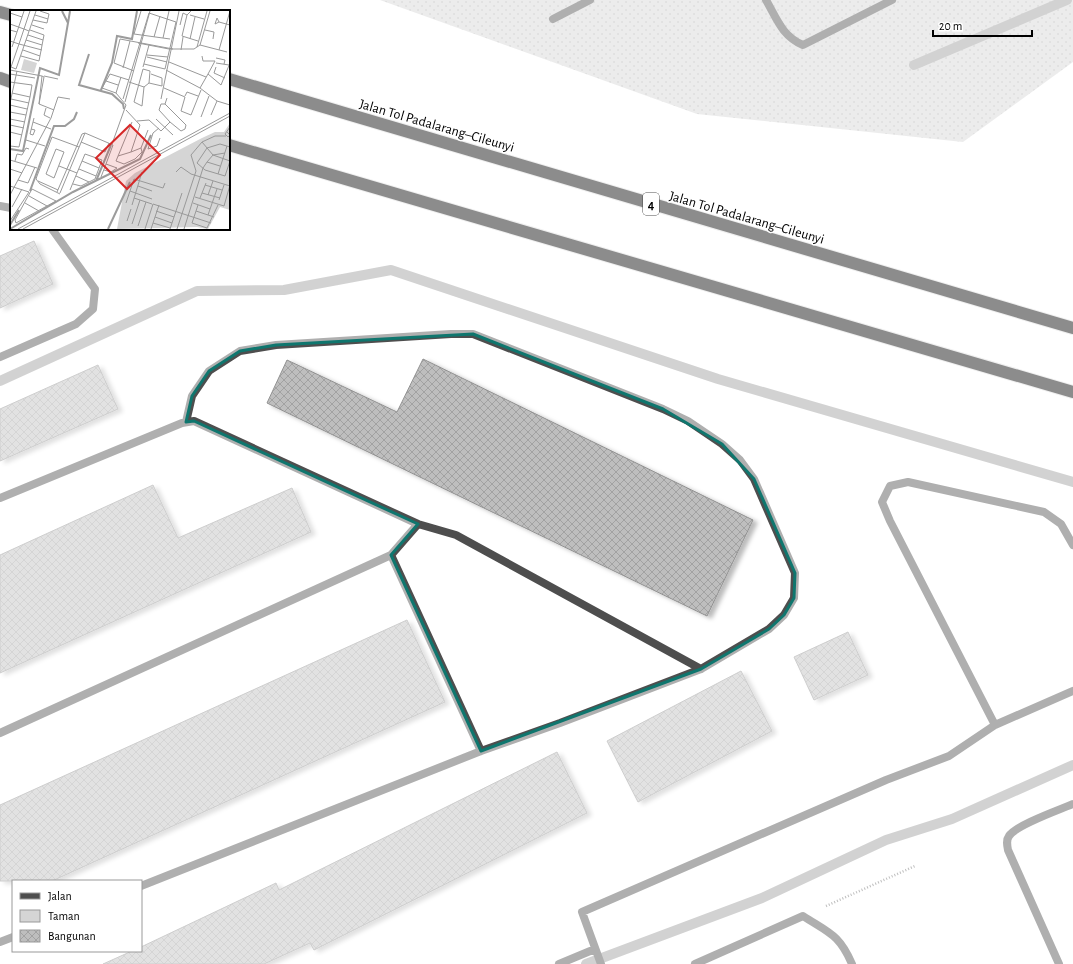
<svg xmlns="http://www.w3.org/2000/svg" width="1073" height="964" font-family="'Alegreya Sans',sans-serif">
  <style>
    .green { fill: url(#green-dots) }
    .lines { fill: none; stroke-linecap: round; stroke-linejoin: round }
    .stream { stroke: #9c9c9c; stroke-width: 10 }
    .building { fill: url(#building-cross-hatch); stroke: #929292; filter: url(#shadow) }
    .motorway-casing { stroke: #dbdbdb; stroke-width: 14 }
    .path { stroke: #707070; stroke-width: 2.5; stroke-dasharray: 1 2; stroke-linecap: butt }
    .minor { stroke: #4e4e4e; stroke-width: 8 }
    .motorway { stroke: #000; stroke-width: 12 }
    .marked { fill: none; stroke: #0f766e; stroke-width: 3; stroke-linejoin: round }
    .labels { text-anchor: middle; stroke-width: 3; stroke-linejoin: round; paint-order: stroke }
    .shield { fill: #fff; stroke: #4c4c4c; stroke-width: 1 }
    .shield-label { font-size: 13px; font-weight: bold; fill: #000 }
    .street-label { font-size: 14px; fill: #000; stroke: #fff }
    .inset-river { fill: none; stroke: #9c9c9c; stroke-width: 2 }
    .inset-road { fill: none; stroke: #999; stroke-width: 1 }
    .view { fill: #d62828; fill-opacity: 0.15; stroke: #d62828; stroke-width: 2 }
    .inset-edge { fill: none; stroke: #000; stroke-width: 2 }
  </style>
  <defs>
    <pattern id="green-dots" width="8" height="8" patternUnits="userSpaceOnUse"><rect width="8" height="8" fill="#d5d5d5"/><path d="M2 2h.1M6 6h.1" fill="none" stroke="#b5b5b5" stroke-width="1.8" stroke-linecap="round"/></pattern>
    <pattern id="building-cross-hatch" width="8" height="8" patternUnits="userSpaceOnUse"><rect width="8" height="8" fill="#bebebe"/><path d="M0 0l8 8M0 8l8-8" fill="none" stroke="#a2a2a2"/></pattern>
    <filter id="shadow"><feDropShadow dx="4.5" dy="2.5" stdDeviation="2" flood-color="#0004"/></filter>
  </defs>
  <rect width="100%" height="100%" fill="#fff"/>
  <!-- green -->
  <path class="green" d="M 380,0 L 1073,0 L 1073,62 L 963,142 L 697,114 Z"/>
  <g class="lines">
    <!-- stream -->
    <path class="stream" d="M 914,65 L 1067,0
      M 0,381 L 197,291 L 284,290 L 391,270 L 718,379 L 1073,482
      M 586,964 L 762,898 L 886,840 L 952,819 L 1073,765"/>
  </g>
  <!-- building -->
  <path class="building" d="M 34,241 L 53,284 L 0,308 L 0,256 Z
    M 423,359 L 753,520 L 707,616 L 267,403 L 287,360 L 397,412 Z
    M 98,365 L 118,409 L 0,461 L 0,409 Z
    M 153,485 L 178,538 L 292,488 L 311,532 L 0,673 L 0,555 Z
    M 407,620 L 445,702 L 52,881 L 0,881 L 0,805 Z
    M 848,632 L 868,675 L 814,700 L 794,657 Z
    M 741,671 L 772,731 L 638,802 L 607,741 Z
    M 557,752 L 587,813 L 314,950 L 310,943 L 264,964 L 103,964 L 132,951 L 141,951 L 141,947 L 276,883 L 279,890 Z"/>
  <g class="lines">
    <defs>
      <path id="motorway" d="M 0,12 L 11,15
        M 0,78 L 11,82
        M 229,79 L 1073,328
        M 229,145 L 1073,392"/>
    </defs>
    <!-- motorway casing -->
    <use href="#motorway" class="motorway-casing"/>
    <!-- path -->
    <path class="path" d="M 826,906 L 915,866"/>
    <!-- minor -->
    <path class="minor" d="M 766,0 C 777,19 782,36 803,45 L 892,0
      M 553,19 L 590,0
      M 0,206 L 11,208
      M 0,357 L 76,324 L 93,309 L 95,289 L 52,229
      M 0,498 L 182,423 L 194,421 L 418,524
      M 391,555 L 481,751
      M 995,725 L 1073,691
      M 0,733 L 391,555 L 418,524 L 456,535 L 701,669
      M 141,886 L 481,751 L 560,723 L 701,669 L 769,629 L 784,615 L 794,598 L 795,573 L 754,479 L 740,460 L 722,444 L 688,421 L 663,409 L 473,334 L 451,334 L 276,345 L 240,351 L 209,371 L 192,396 L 186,422
      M 0,942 L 13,937
      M 559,964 L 595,949
      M 601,964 L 582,912 L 886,780 L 949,756 L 995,725 L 890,521 L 882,502 L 890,486 L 908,482 L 1044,512 L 1061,524 L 1073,545
      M 695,964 L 803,916 C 829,933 839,934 852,964
      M 1059,964 L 1008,850 C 1007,845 1006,840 1009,836 C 1016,825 1059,810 1073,804"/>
    <!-- motorway -->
    <use href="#motorway" class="motorway"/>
  </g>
  <!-- marked area -->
  <path d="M0 0H1073V964H0ZM 473,334 L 663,409 L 722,444 L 754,479 L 795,573 L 794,598 L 784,615 L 769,629 L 701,669 L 481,751 L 391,555 L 418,524 L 194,421 L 186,422 L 192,396 L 209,371 L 240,351 L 276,345 Z" fill="#fff" fill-opacity=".55" fill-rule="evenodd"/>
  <path class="marked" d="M 473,334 L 663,409 L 722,444 L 754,479 L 795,573 L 794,598 L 784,615 L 769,629 L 701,669 L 481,751 L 391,555 L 418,524 L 194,421 L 186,422 L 192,396 L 209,371 L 240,351 L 276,345 Z"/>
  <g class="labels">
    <!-- shield labels -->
    <rect class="shield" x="643" y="193" width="16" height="22" rx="3"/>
    <g class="shield-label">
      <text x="651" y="209">4</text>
    </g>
    <!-- street labels -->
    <g class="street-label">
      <text transform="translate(437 125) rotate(16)" y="5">Jalan Tol Padalarang–Cileunyi</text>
      <text transform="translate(747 217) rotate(16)" y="5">Jalan Tol Padalarang–Cileunyi</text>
    </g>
  </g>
  <!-- overview -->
  <g transform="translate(10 10)">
    <rect width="220" height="220" fill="#fff"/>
    <path d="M 220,113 L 220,200 L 210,197 L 198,219 L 187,217 L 107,219 L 116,171 L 125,163 L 192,128 L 205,122 L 214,122 Z" fill="#d5d5d5"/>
    <path d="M 14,49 L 27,53 L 24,63 L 11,60 Z" fill="#d5d5d5"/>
    <path class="inset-river" d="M 58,13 L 60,1M 79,44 L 69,75 L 102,84 L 113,94 L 114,99M 91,80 L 102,53 L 107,26 L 122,29 L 127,1M 0,139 L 13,141 L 30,58 L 49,65 L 58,13 L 52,1M 86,171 L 101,135M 20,181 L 44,116 L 55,116 L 64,109 L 67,102M 0,215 L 9,200M 0,219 L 63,182 L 130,149 L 141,125M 98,219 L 120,172"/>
    <path class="inset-road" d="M 131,1 L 124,24 L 160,29M 181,1 L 177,5 L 172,26 L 188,31M 0,3 L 12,7M 25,5 L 38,9M 180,5 L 194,9M 23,10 L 37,13 L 39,4 L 30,1M 209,12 L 205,14 L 207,8 L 209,12 L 220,15M 0,14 L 14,19 L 20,1M 22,15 L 34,19M 170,15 L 173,3 L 177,5M 0,20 L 7,22 L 14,1M 195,20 L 204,22 L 203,29M 19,21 L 14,19 L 9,34 L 32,40M 18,25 L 33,30M 144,27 L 150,6M 153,28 L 159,1M 180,29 L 185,7M 16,30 L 32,35M 0,31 L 9,34 L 1,57 L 6,59 L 26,1M 128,33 L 159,39 L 184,39 L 190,35 L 200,1M 190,35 L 217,42M 2,37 L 7,22M 187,37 L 197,1M 13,40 L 30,46M 171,40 L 173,27M 209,40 L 220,1M 137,45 L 158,47M 11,46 L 29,51 L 34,25 L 20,20M 192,46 L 193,51 L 205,51 L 198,64M 137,47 L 157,52M 206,48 L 215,50 L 214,54M 159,52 L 196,67M 206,53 L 219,55M 220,53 L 211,75 L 198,64 L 190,78 L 207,91 L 220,95M 134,54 L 155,59 L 166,12 L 139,3M 133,57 L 139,35M 206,57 L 204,63 L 215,68M 113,58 L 120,31M 0,60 L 32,66M 156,60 L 190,78M 124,61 L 104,53 L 110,29 L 163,39M 0,64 L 25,68M 34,66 L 48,69M 96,71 L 108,75M 0,72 L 22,75 L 20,87 L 2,83M 119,72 L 134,77M 134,77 L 132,96 L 124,92 L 133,59 L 140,61 L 139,73M 134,77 L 139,73 L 152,76 L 152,68 L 141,64M 154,78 L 175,87 L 171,101 L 181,105 L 191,80M 106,83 L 111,67M 175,86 L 177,82 L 188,86M 1,89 L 19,93M 113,89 L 139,3M 151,89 L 169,1M 115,92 L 140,1M 0,93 L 7,61M 29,94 L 34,67 L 32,66M 29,94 L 32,66M 29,94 L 44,100M 155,94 L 151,94 L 149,100 L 160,112M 0,95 L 17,99M 36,98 L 34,105 L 40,108M 0,102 L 16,105M 201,105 L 207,91M 191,107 L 199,86M 0,109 L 15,112M 146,109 L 163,125M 127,111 L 139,110 L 151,121 L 160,112 L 171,121 L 175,119 L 176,115 L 155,94 L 157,88M 23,112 L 41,119M 122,112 L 106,151 L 114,154 L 125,149 L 132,142 L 131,138M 0,115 L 14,118M 149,118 L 143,123 L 138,139 L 147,136 L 150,128M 0,122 L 12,125M 217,122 L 220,125 L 218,127 L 215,124 L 220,117M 75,123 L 103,135 L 96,154 L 107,158 L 101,162 L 94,160M 20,124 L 24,108M 20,124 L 23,125 L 25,120 L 21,119M 16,130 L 35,136M 71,132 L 95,142 L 99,133M 192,132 L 203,145 L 220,151M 102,134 L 116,95 L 106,83 L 92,78 L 100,64 L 119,70M 0,136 L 9,137 L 20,87M 220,137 L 210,134 L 197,138 L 187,153 L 195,160 L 215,166 L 220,151M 46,139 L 54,142 L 44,168 L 36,164 ZM 121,142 L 131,138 L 138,120M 108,146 L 121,142 L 130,115 L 116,100M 0,150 L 27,158M 5,151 L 7,144 L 12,145 L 16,138 L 19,139M 72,151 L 89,158M 49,156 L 67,163 L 75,144 L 92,150 L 85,169 L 71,176 L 63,174M 210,156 L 197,152 L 203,145 L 215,143M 0,159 L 12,163M 69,159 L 86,166M 166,162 L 171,157 L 181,164 L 220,176M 208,164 L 217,136M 66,166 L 79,172M 91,167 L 96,154M 8,170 L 18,173 L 25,157M 28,171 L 48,180M 195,175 L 212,180M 0,176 L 19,182 L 0,211M 128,176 L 142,181M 22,179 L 46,191 L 6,213 L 5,210 ZM 60,180 L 67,163M 120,181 L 142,189M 47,182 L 72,124 L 75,123M 50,183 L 75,123M 192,183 L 210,188M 50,184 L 30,174 L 26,169 L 27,166 L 42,127 L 69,137M 0,185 L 41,108 L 48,87 L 60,89M 198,185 L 203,171M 19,186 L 37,196M 185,187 L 214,196 L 220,175M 124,188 L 142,194M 190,188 L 196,173M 209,190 L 214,175M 15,193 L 29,201M 116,193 L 124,169 L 153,178 L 155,173M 183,193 L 200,199M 122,195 L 132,162M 188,195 L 182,213 L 197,218 L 208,195M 2,197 L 12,179M 146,201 L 164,207M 186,201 L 204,207M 198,205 L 207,179M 145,207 L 162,213M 117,211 L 121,199M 143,213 L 160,218M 122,214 L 130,190M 128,216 L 136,192M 8,219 L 220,103M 13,219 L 220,106M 135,219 L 143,194 L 201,213M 141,219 L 149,195M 160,219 L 172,183M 167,219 L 186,161 L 181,145 L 192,132 L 205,126 L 216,126M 174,219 L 193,158 L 197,152"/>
    <path class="view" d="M 120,115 L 150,145 L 117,179 L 86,148 Z"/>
    <rect width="220" height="220" class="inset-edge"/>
  </g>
  <!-- legend -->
  <rect x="12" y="880" width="130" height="72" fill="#ffffff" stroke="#999999"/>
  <rect x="20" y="893" width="20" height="6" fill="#4e4e4e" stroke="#999999"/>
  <text x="48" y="900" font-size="12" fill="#000000">Jalan</text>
  <rect x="20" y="910" width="20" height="12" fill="#d5d5d5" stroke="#999999"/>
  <text x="48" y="920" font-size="12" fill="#000000">Taman</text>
  <rect x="20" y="930" width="20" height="12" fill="url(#building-cross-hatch)" stroke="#999999"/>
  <text x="48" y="940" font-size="12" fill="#000000">Bangunan</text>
  <!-- scale -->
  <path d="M933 30v6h99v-6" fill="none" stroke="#000000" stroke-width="2"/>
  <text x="939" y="30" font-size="12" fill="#000000" stroke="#ffffff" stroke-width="3" paint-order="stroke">20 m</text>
</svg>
